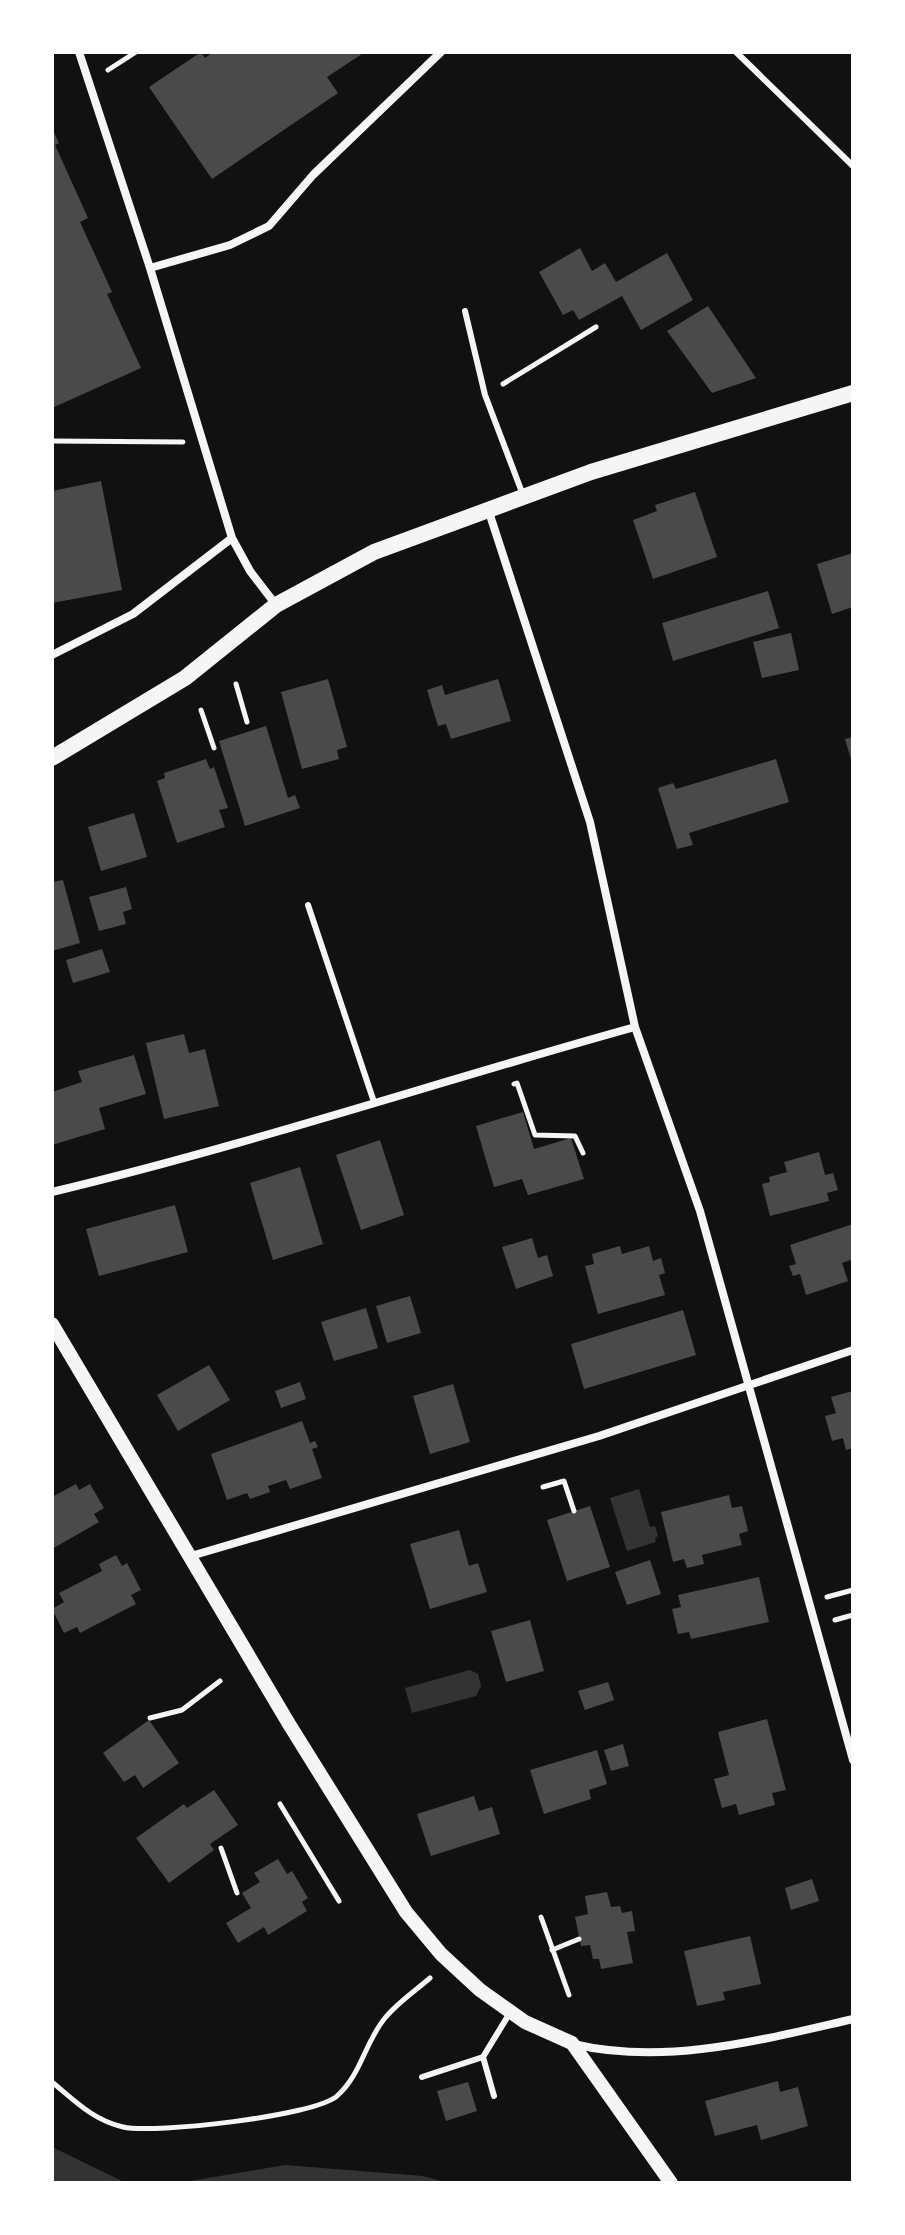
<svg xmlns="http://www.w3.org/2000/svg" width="905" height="2235" font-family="Poppins,sans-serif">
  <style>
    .water { fill: #333 }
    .building { fill: #4a4a4a }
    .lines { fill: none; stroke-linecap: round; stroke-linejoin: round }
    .path { stroke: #f5f5f5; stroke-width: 5 }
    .service { stroke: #f5f5f5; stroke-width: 6 }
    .minor { stroke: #f5f5f5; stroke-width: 8 }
    .tertiary { stroke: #f5f5f5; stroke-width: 14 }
    .secondary { stroke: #f5f5f5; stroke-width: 16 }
  </style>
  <rect width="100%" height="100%" fill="#111"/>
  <!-- water -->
  <path class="water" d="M 639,1489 L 650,1527 L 655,1526 L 658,1536 L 655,1538 L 656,1542 L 627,1551 L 610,1498 Z
    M 470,1670 L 478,1674 L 481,1686 L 476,1696 L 412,1713 L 405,1688 Z
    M 52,2147 L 126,2183 L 52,2183 Z
    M 285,2165 L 423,2176 L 448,2183 L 178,2183 Z"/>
  <!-- building -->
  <path class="building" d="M 201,52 L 205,58 L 213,52 L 365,52 L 327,77 L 338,93 L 212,179 L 149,87 Z
    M 52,128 L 59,143 L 55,145 L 88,218 L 80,222 L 112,292 L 107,294 L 141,368 L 52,408 Z
    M 580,248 L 592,271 L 605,263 L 616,282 L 667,253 L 693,300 L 641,330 L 622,296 L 579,320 L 573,310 L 563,315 L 539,272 Z
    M 708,306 L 756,378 L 712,393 L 667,331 Z
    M 101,481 L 122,590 L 52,603 L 52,491 Z
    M 695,492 L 717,557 L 653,579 L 633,520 L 657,511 L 655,505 Z
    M 853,553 L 853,607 L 832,614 L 817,564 Z
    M 768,591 L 779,628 L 673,661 L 662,623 Z
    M 791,633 L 799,670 L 762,678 L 753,642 Z
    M 328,679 L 347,747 L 337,750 L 339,759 L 302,769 L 281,692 Z
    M 498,679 L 511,721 L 451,739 L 446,724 L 438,726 L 427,690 L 442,685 L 445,695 Z
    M 266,726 L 288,798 L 295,795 L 300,808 L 245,826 L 219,741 Z
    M 853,737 L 853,763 L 852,763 L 845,739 Z
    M 206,759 L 210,769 L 214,767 L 228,808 L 219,810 L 225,827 L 177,843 L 157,781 L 165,778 L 164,773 Z
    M 776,759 L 789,802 L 689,833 L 693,845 L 677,849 L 658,788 L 673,783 L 676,789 Z
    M 134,813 L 147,857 L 101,871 L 88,827 Z
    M 63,880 L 80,943 L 52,951 L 52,882 Z
    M 126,887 L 132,909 L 123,912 L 126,924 L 99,931 L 89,897 Z
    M 102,949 L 110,972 L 73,983 L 66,960 Z
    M 184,1034 L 189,1053 L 205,1049 L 219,1106 L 164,1119 L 146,1043 Z
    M 134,1055 L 146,1094 L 99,1108 L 105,1129 L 52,1145 L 52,1092 L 82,1082 L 78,1071 Z
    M 523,1112 L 534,1149 L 571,1138 L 584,1179 L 528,1195 L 522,1179 L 494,1187 L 476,1126 Z
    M 380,1140 L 404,1215 L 361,1230 L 336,1155 Z
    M 819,1152 L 825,1175 L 833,1173 L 838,1190 L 827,1193 L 829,1201 L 770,1216 L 762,1184 L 770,1182 L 769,1177 L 787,1172 L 784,1162 Z
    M 300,1167 L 323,1244 L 273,1260 L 250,1183 Z
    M 175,1205 L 188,1252 L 99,1276 L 86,1229 Z
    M 853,1224 L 853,1259 L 842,1263 L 848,1281 L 806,1295 L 800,1274 L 793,1276 L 789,1266 L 796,1264 L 790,1245 Z
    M 532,1238 L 538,1258 L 547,1255 L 553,1276 L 516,1289 L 502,1247 Z
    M 620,1246 L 622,1254 L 649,1246 L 653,1261 L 661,1258 L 665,1273 L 659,1275 L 665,1295 L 598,1314 L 585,1266 L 594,1264 L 592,1254 Z
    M 410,1296 L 421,1333 L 387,1343 L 376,1306 Z
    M 366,1308 L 378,1348 L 334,1361 L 321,1322 Z
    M 683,1310 L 696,1355 L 584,1389 L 571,1344 Z
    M 209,1365 L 230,1400 L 178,1431 L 157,1395 Z
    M 300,1382 L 306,1399 L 281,1408 L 275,1391 Z
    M 453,1384 L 470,1442 L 430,1454 L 413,1396 Z
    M 853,1391 L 853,1448 L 846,1450 L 843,1438 L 832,1441 L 825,1416 L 836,1413 L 831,1397 Z
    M 302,1421 L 310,1443 L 315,1441 L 318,1447 L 312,1449 L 322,1478 L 290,1489 L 286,1480 L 268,1486 L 270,1492 L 250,1499 L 247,1493 L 227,1500 L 211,1454 Z
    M 76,1484 L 79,1490 L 90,1484 L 104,1508 L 94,1514 L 99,1522 L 52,1549 L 52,1497 Z
    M 729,1495 L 732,1508 L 742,1506 L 748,1531 L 739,1534 L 742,1545 L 702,1555 L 704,1564 L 687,1568 L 684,1559 L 673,1562 L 661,1512 Z
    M 590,1506 L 610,1567 L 567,1581 L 547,1520 Z
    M 459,1530 L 469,1566 L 478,1563 L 487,1592 L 430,1609 L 410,1544 Z
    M 116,1555 L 122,1566 L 127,1563 L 141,1590 L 131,1595 L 136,1604 L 80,1633 L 77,1627 L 64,1633 L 52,1609 L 64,1602 L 59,1593 L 102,1571 L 99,1564 Z
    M 650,1560 L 661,1594 L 627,1605 L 615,1572 Z
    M 759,1577 L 769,1622 L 691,1639 L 689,1632 L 678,1634 L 672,1609 L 681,1607 L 678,1595 Z
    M 530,1620 L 544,1671 L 506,1682 L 491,1631 Z
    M 608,1682 L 614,1700 L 585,1710 L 578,1691 Z
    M 767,1719 L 786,1790 L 772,1793 L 775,1805 L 739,1815 L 736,1804 L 722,1808 L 714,1779 L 729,1775 L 718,1732 Z
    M 149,1720 L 179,1763 L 143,1788 L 135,1775 L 124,1782 L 103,1753 Z
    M 623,1744 L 629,1766 L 611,1771 L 604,1750 Z
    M 597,1750 L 607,1784 L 589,1790 L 591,1799 L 544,1814 L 530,1770 Z
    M 214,1790 L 238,1825 L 210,1844 L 214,1850 L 169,1883 L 136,1838 L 184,1804 L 187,1808 Z
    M 474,1796 L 479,1811 L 492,1807 L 500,1834 L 431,1856 L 417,1814 Z
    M 278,1859 L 287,1874 L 292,1871 L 308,1898 L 302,1902 L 307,1911 L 268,1935 L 264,1927 L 238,1943 L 226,1923 L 251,1908 L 242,1893 L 260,1882 L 254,1873 Z
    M 812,1879 L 819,1901 L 791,1910 L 785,1888 Z
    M 607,1892 L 611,1907 L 620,1906 L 622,1913 L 632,1911 L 635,1931 L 627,1932 L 633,1963 L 601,1969 L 599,1959 L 593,1959 L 590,1945 L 581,1946 L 575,1917 L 588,1914 L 585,1896 Z
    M 750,1936 L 761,1984 L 723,1992 L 725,2000 L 697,2006 L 684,1951 Z
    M 778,2081 L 780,2092 L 798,2087 L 808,2126 L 761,2140 L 757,2125 L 715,2136 L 705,2101 Z
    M 468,2082 L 477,2111 L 446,2121 L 437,2091 Z"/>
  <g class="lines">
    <!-- path -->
    <path class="path" d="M 108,70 L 136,52
      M 503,384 L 596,327
      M 52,441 L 183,442
      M 236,684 L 247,722
      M 201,710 L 214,748
      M 514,1084 L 517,1083 L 535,1135 L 575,1136 L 583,1153
      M 543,1487 L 564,1481 L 574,1511
      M 827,1597 L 853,1590
      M 835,1620 L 853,1615
      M 150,1718 L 182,1710 L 220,1681
      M 280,1804 L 339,1901
      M 221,1848 L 237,1893
      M 541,1917 L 569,1995
      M 552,1950 L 579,1939
      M 52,2082 C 75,2101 93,2120 123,2127 C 154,2134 315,2116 337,2096 C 361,2075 365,2042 385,2018 C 397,2003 415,1991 430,1978"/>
    <!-- service -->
    <path class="service" d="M 736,52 L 853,166
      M 465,311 L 485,395 L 523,495
      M 308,905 L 374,1102
      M 483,2057 L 494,2096
      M 422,2077 L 483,2057 L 511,2011"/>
    <!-- minor -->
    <path class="minor" d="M 79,52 L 150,268
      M 488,509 L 590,822 L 635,1027 L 700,1211 L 853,1760
      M 276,605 L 250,571 L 232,538 L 150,268 L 230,245 L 269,226 L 313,175 L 441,52
      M 52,655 L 133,614 L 232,538
      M 52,1192 C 249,1145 440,1081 635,1027
      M 191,1556 L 599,1436 L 853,1350
      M 573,2044 C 666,2066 761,2040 853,2019"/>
    <!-- tertiary -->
    <path class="tertiary" d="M 52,1324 L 289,1724 L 406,1912 L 441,1954 L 480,1990 L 525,2022 L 572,2043 L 671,2183"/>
    <!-- secondary -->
    <path class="secondary" d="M 52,758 L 185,678 L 276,605 L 374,552 L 591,472 L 853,393"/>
  </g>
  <!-- border -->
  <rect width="905" height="2235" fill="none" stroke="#ffffff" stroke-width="108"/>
</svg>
